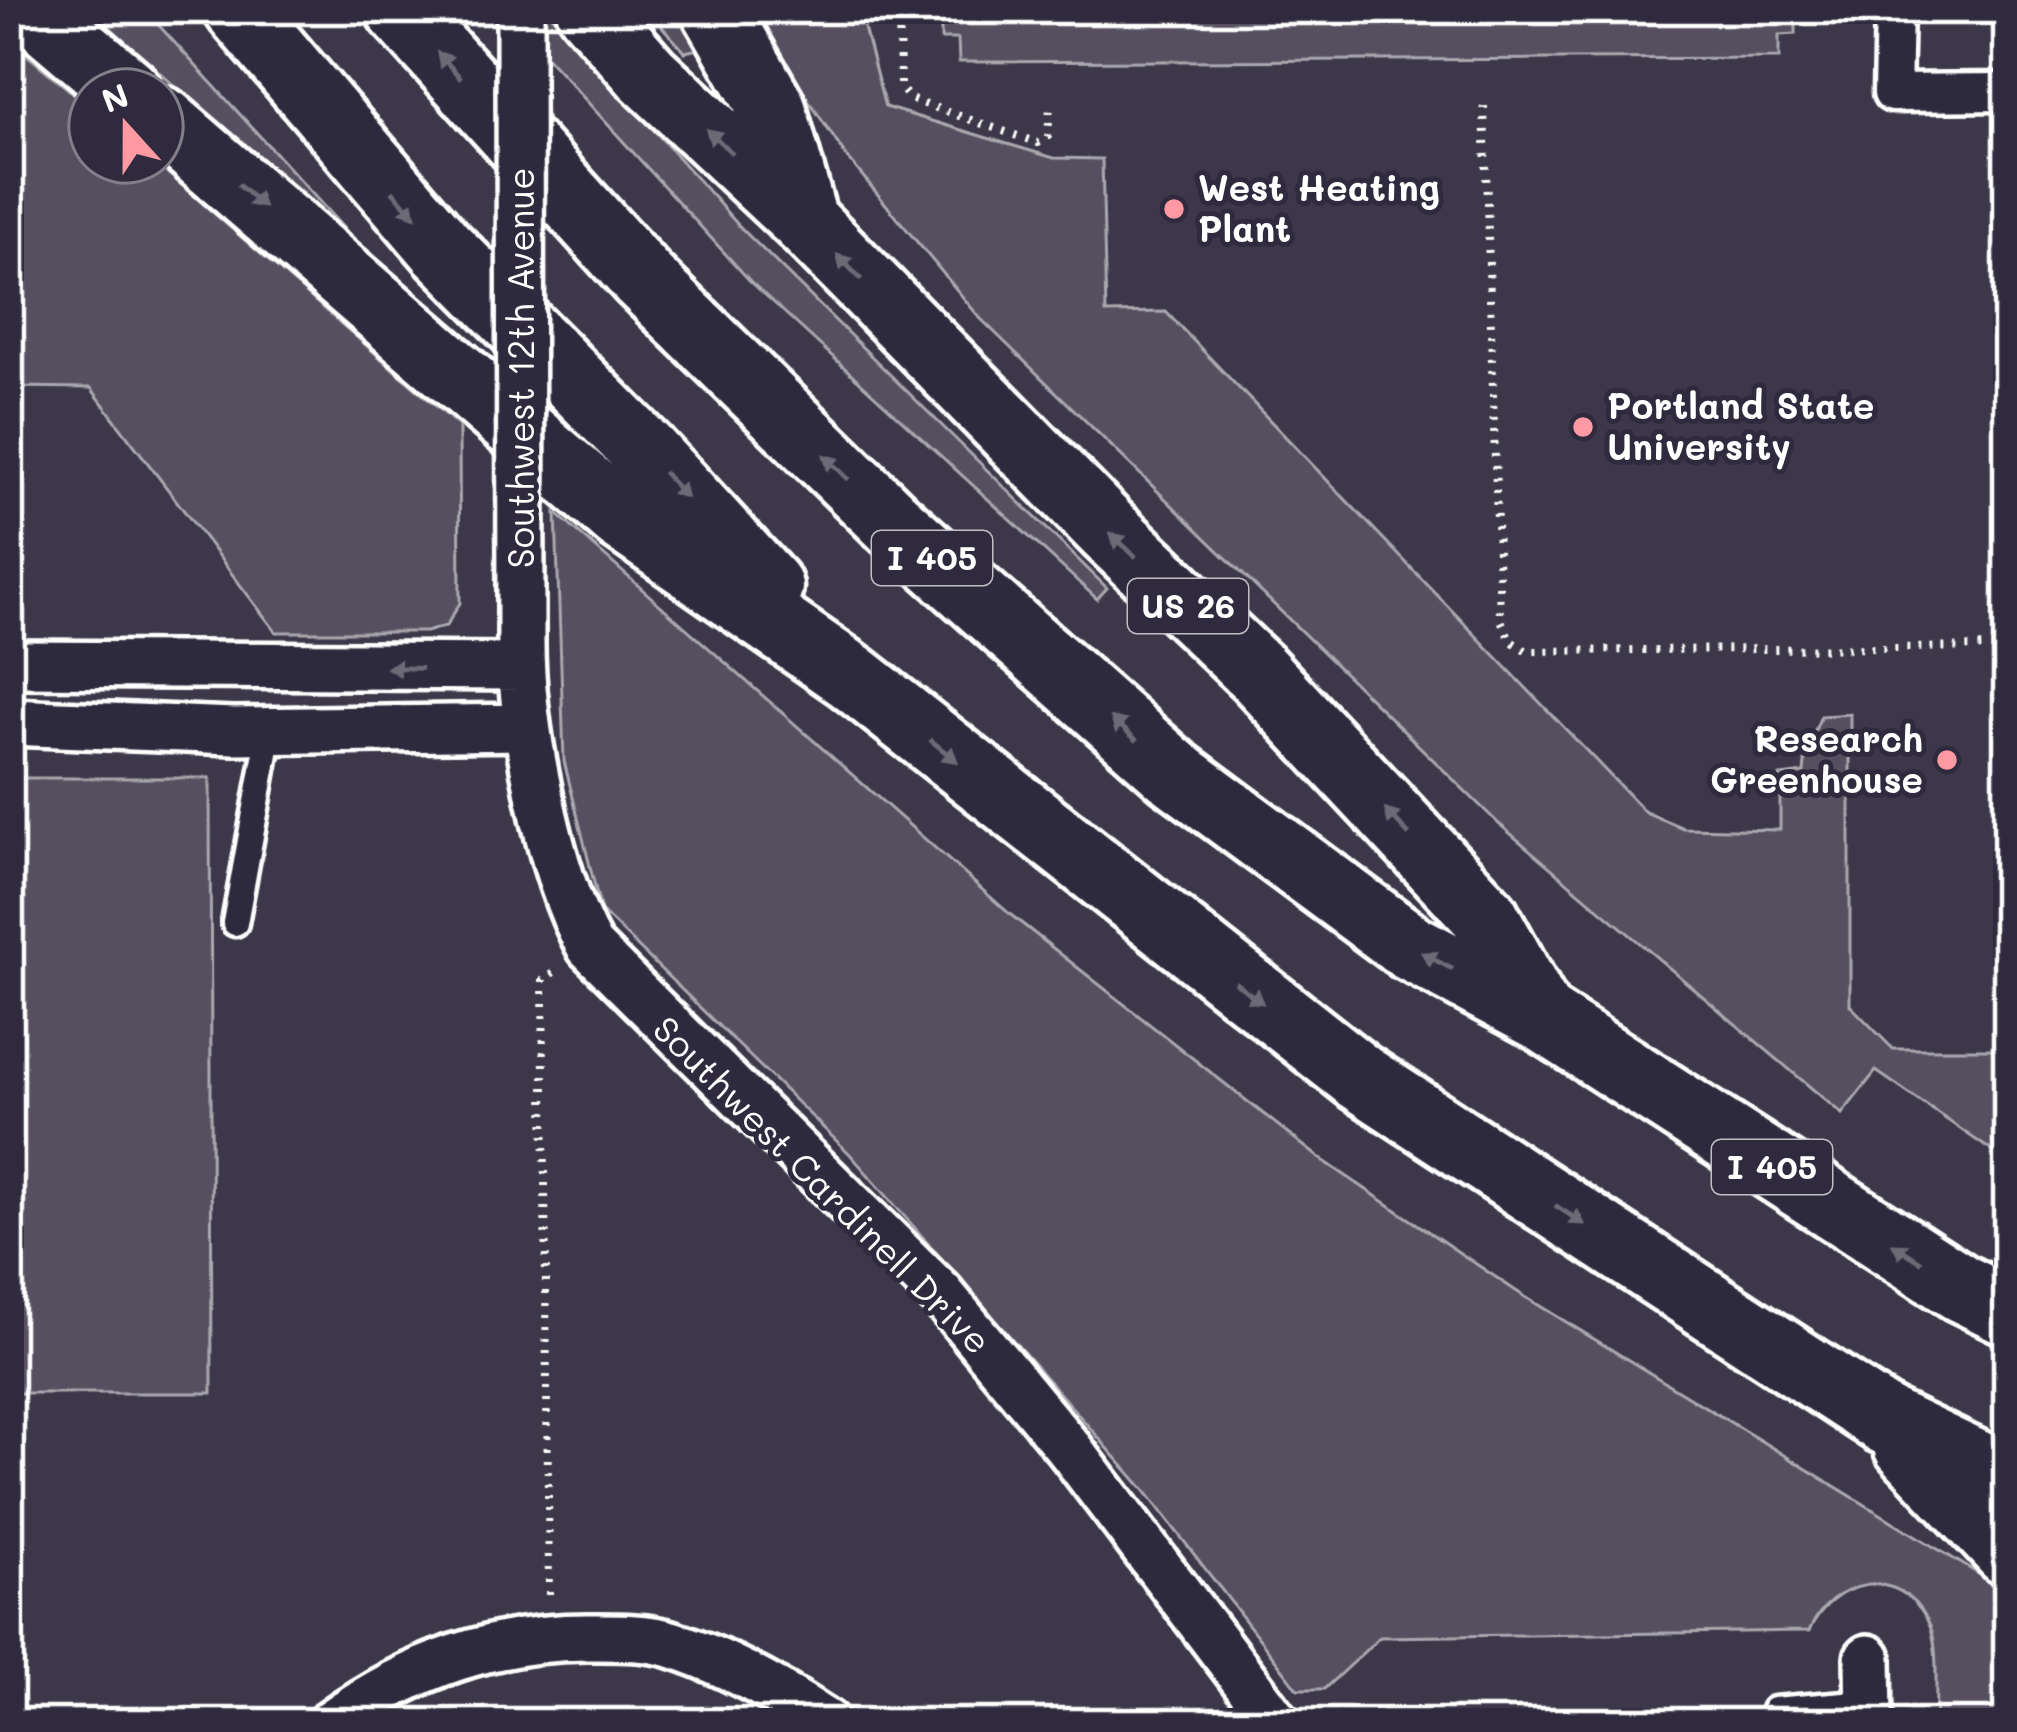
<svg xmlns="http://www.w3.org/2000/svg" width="2017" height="1732" font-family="Mali,sans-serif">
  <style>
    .green { fill: #555060; stroke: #aaa8b0; stroke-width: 3 }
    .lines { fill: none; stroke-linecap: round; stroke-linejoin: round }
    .service-casing { stroke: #fff; stroke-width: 33 }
    .pedestrian-casing { stroke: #fff; stroke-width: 45 }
    .minor-casing { stroke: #fff; stroke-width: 54 }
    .motorway-casing { stroke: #fff; stroke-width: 75 }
    .path { stroke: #fff; stroke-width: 8; stroke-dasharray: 3 9; stroke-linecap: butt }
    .service { stroke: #2f2a3d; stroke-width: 24 }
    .pedestrian { stroke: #2f2a3d; stroke-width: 36 }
    .minor { stroke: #2f2a3d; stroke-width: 45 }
    .motorway { stroke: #2f2a3d; stroke-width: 66 }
    .minor-bridge-casing { stroke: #fff; stroke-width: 54; stroke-linecap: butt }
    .minor-bridge { stroke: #2f2a3d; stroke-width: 45 }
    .oneway { fill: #6d6a77 }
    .poi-dot { fill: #ff9aa2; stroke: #2f2a3d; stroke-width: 4.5 }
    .labels { text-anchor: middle; stroke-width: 10; stroke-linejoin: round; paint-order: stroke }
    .shield { fill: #2f2a3d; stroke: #c1bfc5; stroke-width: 3 }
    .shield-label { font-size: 33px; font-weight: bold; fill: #fff }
    .poi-label { font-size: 36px; font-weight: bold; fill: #fff; stroke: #2f2a3d; text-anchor: start }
    .street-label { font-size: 36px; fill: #fff; stroke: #2f2a3d }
  </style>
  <rect width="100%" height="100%" fill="#3c3749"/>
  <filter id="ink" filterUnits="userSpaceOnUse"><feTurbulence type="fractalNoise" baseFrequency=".00833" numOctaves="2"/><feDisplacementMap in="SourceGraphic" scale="24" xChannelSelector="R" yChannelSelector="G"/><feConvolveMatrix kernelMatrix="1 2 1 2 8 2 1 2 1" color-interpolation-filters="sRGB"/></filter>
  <g filter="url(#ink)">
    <!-- green -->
    <path class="green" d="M 90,9 L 144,9 L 358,244 L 354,249 Z
      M 503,9 L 546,9 L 740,227 L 1107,588 L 1097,599 L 750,281 Z
      M 646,9 L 684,9 L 699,36 L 698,49 L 685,52 Z
      M 757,9 L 859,9 L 885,107 L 1054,158 L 1102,159 L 1106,313 L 1166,312 L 1645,812 L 1683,828 L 1780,830 L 1780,776 L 1804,773 L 1806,751 L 1821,716 L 1850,714 L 1850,1005 L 1893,1049 L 2008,1049 L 2008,1162 L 1876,1071 L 1842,1114 L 1499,824 L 980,318 L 846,156 L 793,77 Z
      M 941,9 L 1796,9 L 1796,34 L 1779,35 L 1779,58 L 959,62 L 958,39 L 941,39 Z
      M 9,40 L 90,107 L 90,162 L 155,162 L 459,426 L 460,603 L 446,626 L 426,632 L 276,632 L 91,388 L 9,387 Z
      M 556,513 L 1011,915 L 1318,1157 L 1522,1295 L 2008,1592 L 2008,1723 L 1936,1723 C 1934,1695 1941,1643 1927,1619 C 1897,1564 1831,1581 1809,1631 L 1380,1637 L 1324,1689 L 1298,1689 L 1146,1492 L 850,1154 L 601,911 L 564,761 Z
      M 9,778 L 210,778 L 212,1393 L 9,1393 Z"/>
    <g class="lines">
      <defs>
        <path id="service" d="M 235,923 L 270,731
          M 1774,1710 L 1868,1702"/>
        <path id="pedestrian" d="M 1894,9 L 1892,93 L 2008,92"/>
        <path id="minor" d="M 521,636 C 520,722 548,872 590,947 L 941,1294 L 1071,1451 L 1277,1723
          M 9,664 L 521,667
          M 9,722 L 234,731 L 527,727
          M 1868,1658 L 1869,1723
          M 331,1723 C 412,1665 497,1635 597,1637 C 621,1637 648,1637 671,1644 C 725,1661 780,1692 827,1723"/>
        <path id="motorway" d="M 32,9 L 127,90
          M 238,9 L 441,247 L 646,453 L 769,587
          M 399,9 L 643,279 L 894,524 L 1172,771 L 1410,947 L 1540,1016 L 1961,1288 L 2008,1311
          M 590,9 L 647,74 L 804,221 L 1108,530 L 1257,672 L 1485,916 L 1540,1016
          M 715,9 L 772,108 L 804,221
          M 162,120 L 621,517 L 852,677 L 1358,1076 L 1884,1420 L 2008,1479
          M 1907,1445 L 2008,1552"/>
      </defs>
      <!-- service casing -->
      <use href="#service" class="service-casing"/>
      <!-- pedestrian casing -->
      <use href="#pedestrian" class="pedestrian-casing"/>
      <!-- minor casing -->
      <use href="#minor" class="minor-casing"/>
      <!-- motorway casing -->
      <use href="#motorway" class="motorway-casing"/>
      <!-- path -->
      <path class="path" d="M 899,9 L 900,87 L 910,99 L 1038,143 L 1048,137 L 1050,105
        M 1484,106 L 1500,618 L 1511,641 L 1527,651 L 2008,647
        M 549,1594 L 543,980 L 554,972"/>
      <!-- service -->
      <use href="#service" class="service"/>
      <!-- pedestrian -->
      <use href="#pedestrian" class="pedestrian"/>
      <!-- minor -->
      <use href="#minor" class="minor"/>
      <!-- motorway -->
      <use href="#motorway" class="motorway"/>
      <defs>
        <path id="minor-bridge" d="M 520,9 L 521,636"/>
      </defs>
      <!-- minor-bridge casing -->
      <use href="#minor-bridge" class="minor-bridge-casing"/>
      <!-- minor-bridge -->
      <use href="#minor-bridge" class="minor-bridge"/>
    </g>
    <!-- one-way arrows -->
    <defs><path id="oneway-solid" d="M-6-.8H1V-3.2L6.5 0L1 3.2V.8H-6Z" transform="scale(3)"/></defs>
    <g class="oneway">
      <use href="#oneway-solid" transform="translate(449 65) rotate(-132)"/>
      <use href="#oneway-solid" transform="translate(719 141) rotate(-137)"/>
      <use href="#oneway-solid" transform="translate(251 196) rotate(41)"/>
      <use href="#oneway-solid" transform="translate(404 204) rotate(49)"/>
      <use href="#oneway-solid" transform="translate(849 267) rotate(-134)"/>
      <use href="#oneway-solid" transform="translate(836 467) rotate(-136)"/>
      <use href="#oneway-solid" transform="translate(675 485) rotate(47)"/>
      <use href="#oneway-solid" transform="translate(1123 545) rotate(-137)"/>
      <use href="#oneway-solid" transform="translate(404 668) rotate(-179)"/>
      <use href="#oneway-solid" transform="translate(1124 729) rotate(-138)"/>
      <use href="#oneway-solid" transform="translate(944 751) rotate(39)"/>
      <use href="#oneway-solid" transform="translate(1397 822) rotate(-133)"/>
      <use href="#oneway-solid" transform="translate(1437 961) rotate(-152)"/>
      <use href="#oneway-solid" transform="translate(1249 993) rotate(37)"/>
      <use href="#oneway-solid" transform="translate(1570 1215) rotate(33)"/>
      <use href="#oneway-solid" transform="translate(1907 1253) rotate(-147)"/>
    </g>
  </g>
  <!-- markers -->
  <g class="poi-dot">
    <circle cx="1174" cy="209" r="12"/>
    <circle cx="1583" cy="427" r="12"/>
    <circle cx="1947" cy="760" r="12"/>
  </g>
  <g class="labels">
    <!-- shield labels -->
    <g class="shield">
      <rect x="872" y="531" width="120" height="54" rx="9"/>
      <rect x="1128" y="579" width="120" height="54" rx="9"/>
      <rect x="1712" y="1140" width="120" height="54" rx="9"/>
    </g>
    <g class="shield-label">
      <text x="932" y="570">I 405</text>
      <text x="1188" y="618">US 26</text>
      <text x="1772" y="1179">I 405</text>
    </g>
    <!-- poi labels -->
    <g class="poi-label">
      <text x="1198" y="201">West Heating<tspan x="1198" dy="41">Plant</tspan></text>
      <text x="1607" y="419">Portland State<tspan x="1607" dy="41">University</tspan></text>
      <text x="1923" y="752" text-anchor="end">Research<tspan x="1923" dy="41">Greenhouse</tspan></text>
    </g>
    <!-- street labels -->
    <g class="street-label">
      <text transform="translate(521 368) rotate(-90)" y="13">Southwest 12th Avenue</text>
      <text transform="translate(822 1185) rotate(45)" y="13">Southwest Cardinell Drive</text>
    </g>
  </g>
  <!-- margin -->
  <rect width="2017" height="1732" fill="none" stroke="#2f2a3d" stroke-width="48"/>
  <rect x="24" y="24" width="1969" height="1684" fill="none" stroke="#fff" stroke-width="4.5" filter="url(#ink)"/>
  <!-- north arrow -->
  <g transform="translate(126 126) rotate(339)"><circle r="57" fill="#2f2a3d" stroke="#827f8b" stroke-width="3"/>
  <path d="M0-9L21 45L0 30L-21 45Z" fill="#ff9aa2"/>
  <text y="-18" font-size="33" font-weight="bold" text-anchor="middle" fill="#ffffff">N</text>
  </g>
</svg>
